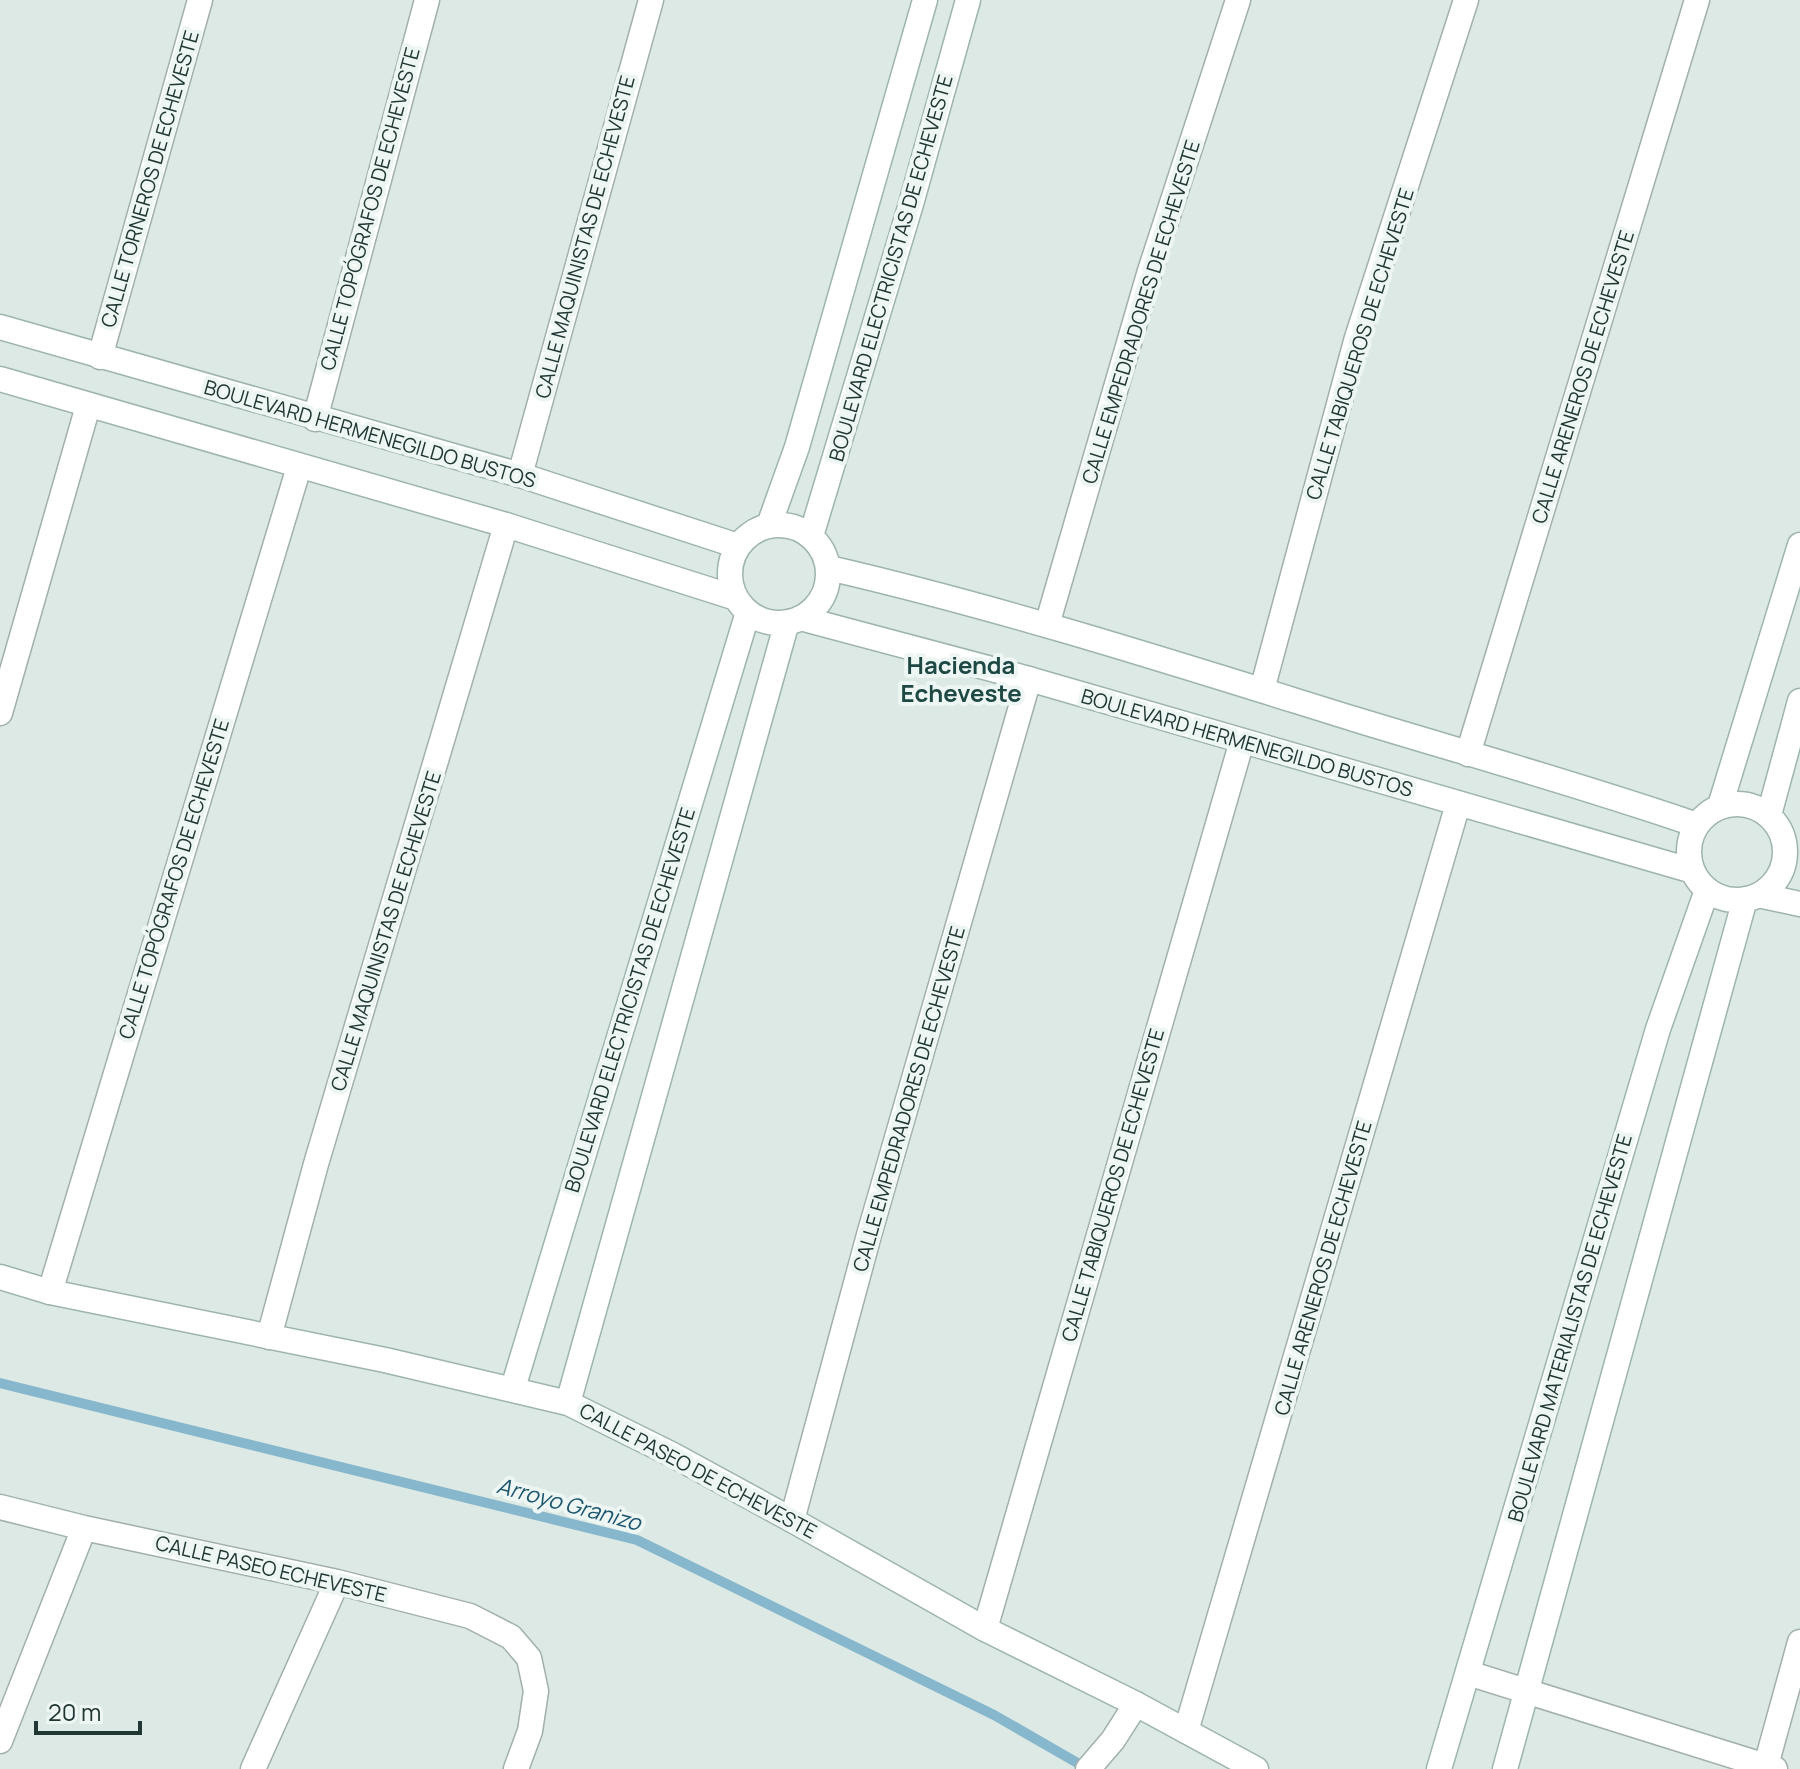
<svg xmlns="http://www.w3.org/2000/svg" width="1800" height="1769" font-family="Manrope,sans-serif">
  <style>
    .lines { fill: none; stroke-linecap: round; stroke-linejoin: round }
    .stream { stroke: #86b7cc; stroke-width: 10 }
    .street-casing { stroke: #a1b0ac; stroke-width: 27 }
    .secondary-casing { stroke: #9db4af; stroke-width: 27 }
    .street { stroke: #fff; stroke-width: 24 }
    .secondary { stroke: #fff; stroke-width: 24 }
    .labels { text-anchor: middle; stroke-width: 8; stroke-linejoin: round; paint-order: stroke }
    .street-label { font-size: 20px; fill: #203734; stroke: #edf6f3 }
    .water-label { font-size: 22px; font-style: italic; fill: #1d566f; stroke: #edf6f3 }
    .quarter-label { font-size: 24px; font-weight: bold; fill: #1d4844; stroke: #edf6f3 }
  </style>
  <rect width="100%" height="100%" fill="#dde9e5"/>
  <g class="lines">
    <!-- stream -->
    <path class="stream" d="M 0,1383 L 637,1540 L 994,1715 L 1088,1769"/>
    <defs>
      <path id="street" d="M 100,357 L 200,0
        M 315,419 L 427,0
        M 520,475 L 651,0
        M 1047,625 L 1149,274 L 1238,0
        M 1262,690 L 1356,341 L 1466,0
        M 0,713 L 88,406
        M 1468,754 L 1697,0
        M 50,1292 L 299,467
        M 269,1337 L 316,1164 L 506,525
        M 0,1507 L 84,1528 L 337,1582 L 470,1616 L 511,1637 L 529,1658 L 536,1691 L 530,1731 L 516,1769
        M 792,1520 L 869,1235 L 1029,679
        M 985,1629 L 1242,741
        M 1468,1673 L 1775,1769
        M 1186,1731 L 1458,804
        M 0,1741 L 84,1528
        M 253,1769 L 337,1582
        M 1088,1769 L 1113,1740 L 1136,1704
        M 1765,1769 L 1800,1642"/>
      <path id="secondary" d="M 0,327 L 520,475 L 738,546
        M 0,379 L 506,525 L 736,598
        M730 574a49 49 0 1 1 98 0a49 49 0 1 1-98 0Z
        M 769,525 L 797,447 L 925,0
        M 811,536 L 911,204 L 968,0
        M 829,568 C 1006,609 1180,665 1354,719 C 1469,754 1584,786 1697,825
        M 800,618 L 1029,679 L 1693,871
        M1689 852a48 48 0 1 1 96 0a48 48 0 1 1-96 0Z
        M 1720,806 L 1800,545
        M 1769,815 L 1800,701
        M 1758,895 L 1800,904
        M 0,1277 L 50,1292 L 385,1360 L 568,1403 L 673,1455 L 792,1520 L 985,1629 L 1136,1704 L 1256,1769
        M 513,1388 L 748,612
        M 568,1403 L 787,622
        M 1439,1769 L 1658,1029 L 1707,890
        M 1505,1769 L 1745,899"/>
    </defs>
    <!-- street casing -->
    <use href="#street" class="street-casing"/>
    <!-- secondary casing -->
    <use href="#secondary" class="secondary-casing"/>
    <!-- street -->
    <use href="#street" class="street"/>
    <!-- secondary -->
    <use href="#secondary" class="secondary"/>
  </g>
  <g class="labels">
    <!-- street labels -->
    <g class="street-label">
      <text transform="translate(150 179) rotate(-74)" y="7">CALLE TORNEROS DE ECHEVESTE</text>
      <text transform="translate(370 209) rotate(-75)" y="7">CALLE TOPÓGRAFOS DE ECHEVESTE</text>
      <text transform="translate(585 237) rotate(-75)" y="7">CALLE MAQUINISTAS DE ECHEVESTE</text>
      <text transform="translate(891 268) rotate(-74)" y="7">BOULEVARD ELECTRICISTAS DE ECHEVESTE</text>
      <text transform="translate(1141 312) rotate(-73)" y="7">CALLE EMPEDRADORES DE ECHEVESTE</text>
      <text transform="translate(1360 344) rotate(-73)" y="7">CALLE TABIQUEROS DE ECHEVESTE</text>
      <text transform="translate(1583 377) rotate(-73)" y="7">CALLE ARENEROS DE ECHEVESTE</text>
      <text transform="translate(370 434) rotate(16)" y="7">BOULEVARD HERMENEGILDO BUSTOS</text>
      <text transform="translate(1247 743) rotate(16)" y="7">BOULEVARD HERMENEGILDO BUSTOS</text>
      <text transform="translate(174 879) rotate(-73)" y="7">CALLE TOPÓGRAFOS DE ECHEVESTE</text>
      <text transform="translate(386 931) rotate(-73)" y="7">CALLE MAQUINISTAS DE ECHEVESTE</text>
      <text transform="translate(630 1000) rotate(-73)" y="7">BOULEVARD ELECTRICISTAS DE ECHEVESTE</text>
      <text transform="translate(909 1099) rotate(-74)" y="7">CALLE EMPEDRADORES DE ECHEVESTE</text>
      <text transform="translate(1113 1185) rotate(-74)" y="7">CALLE TABIQUEROS DE ECHEVESTE</text>
      <text transform="translate(1323 1268) rotate(-74)" y="7">CALLE ARENEROS DE ECHEVESTE</text>
      <text transform="translate(1570 1328) rotate(-74)" y="7">BOULEVARD MATERIALISTAS DE ECHEVESTE</text>
      <text transform="translate(698 1471) rotate(28)" y="7">CALLE PASEO DE ECHEVESTE</text>
      <text transform="translate(271 1569) rotate(13)" y="7">CALLE PASEO ECHEVESTE</text>
    </g>
    <!-- water labels -->
    <g class="water-label">
      <text transform="translate(569 1504) rotate(15)" y="8">Arroyo Granizo</text>
    </g>
    <!-- quarter labels -->
    <g class="quarter-label">
      <text x="961" y="674">Hacienda<tspan x="961" dy="28">Echeveste</tspan></text>
    </g>
  </g>
  <!-- scale -->
  <path d="M36 1721v12h104v-12" fill="none" stroke="#203734" stroke-width="4"/>
  <text x="48" y="1721" font-size="24" fill="#203734" stroke="#edf6f3" stroke-width="6" paint-order="stroke">20 m</text>
</svg>
